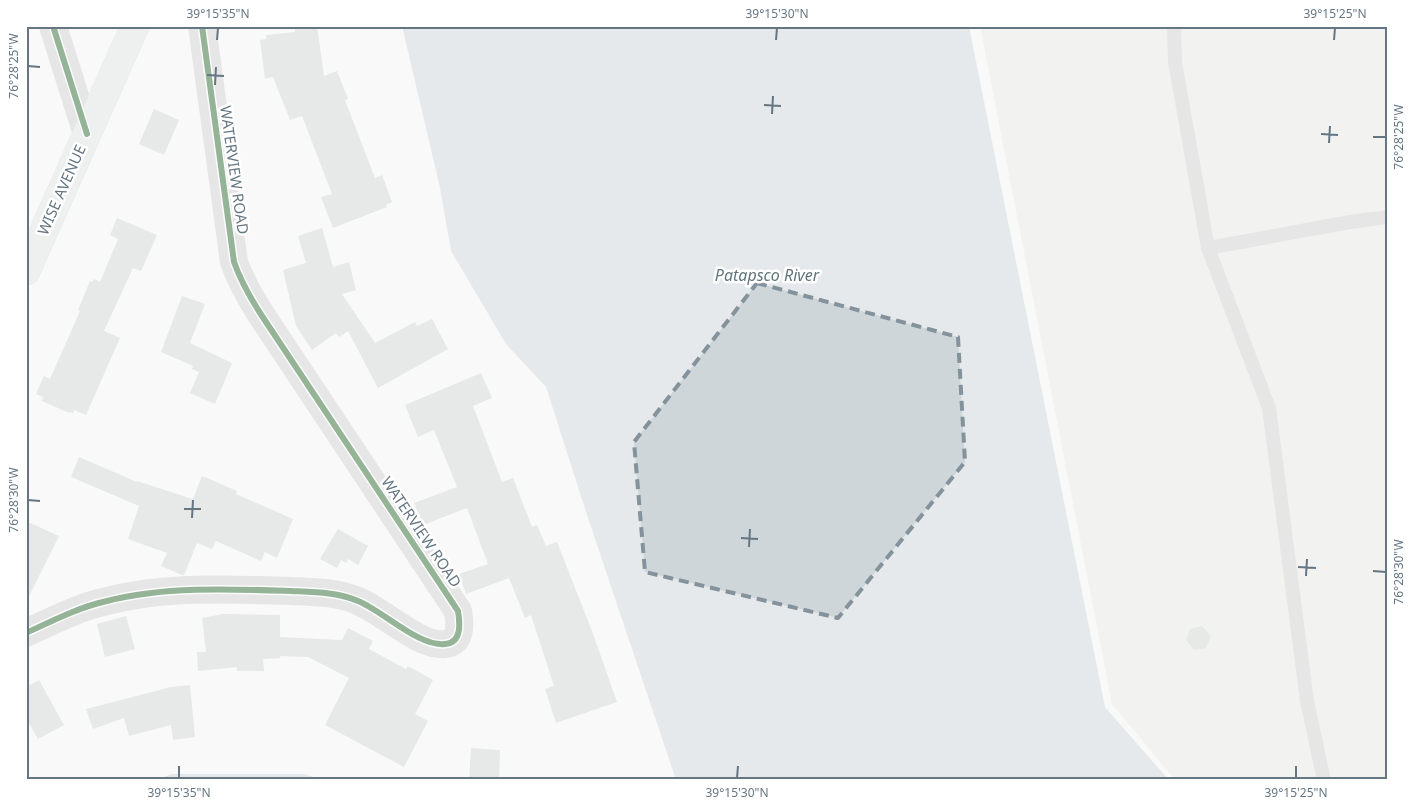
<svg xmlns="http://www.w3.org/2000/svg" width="1413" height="806" font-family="'Noto Sans',sans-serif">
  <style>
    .green { fill: #e8ebe6 }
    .water { fill: #ced6d9 }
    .building { fill: #d0d2d3 }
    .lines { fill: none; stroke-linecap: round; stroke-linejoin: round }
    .secondary-casing { stroke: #d5d6d7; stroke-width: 29 }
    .service { stroke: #cecfd0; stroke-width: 14 }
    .minor { stroke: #cecfd0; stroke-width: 28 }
    .secondary { stroke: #e1e2e2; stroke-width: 28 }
    .cycleway-casing { stroke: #fff; stroke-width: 9 }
    .cycleway { stroke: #1b5e20; stroke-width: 6 }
    .marked { fill: none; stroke: #84929c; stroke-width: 4; stroke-dasharray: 10 6; stroke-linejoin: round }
    .ticks { fill: none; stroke: #657683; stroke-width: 2 }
    .labels { text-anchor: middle; stroke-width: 5; stroke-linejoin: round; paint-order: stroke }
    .street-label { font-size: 15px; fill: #657683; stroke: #fff }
    .water-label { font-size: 16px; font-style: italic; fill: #60757c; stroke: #fff }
    .neatline { fill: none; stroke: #657683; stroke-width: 2 }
    .ticks-label { font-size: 12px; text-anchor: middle; fill: #657683 }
  </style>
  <rect width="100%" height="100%" fill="#f9f9f9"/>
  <!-- green -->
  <path class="green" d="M 980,26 L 1387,26 L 1387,780 L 1175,780 L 1112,704 Z"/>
  <!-- water -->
  <path class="water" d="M 402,26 L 969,26 L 1105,707 L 1169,780 L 676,780 L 587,515 L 546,387 L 506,344 L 451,251 L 440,188 Z
    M 171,774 L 304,774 L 324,780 L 157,780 Z"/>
  <!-- building -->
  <path class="building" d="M 295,26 L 317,26 L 324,76 L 337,71 L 348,99 L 345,100 L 375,178 L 382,175 L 392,202 L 386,205 L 387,207 L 333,228 L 321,197 L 332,194 L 302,116 L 290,120 L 273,77 L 265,79 L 260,40 L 266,39 L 266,35 L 295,32 Z
    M 154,109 L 179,120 L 164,155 L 139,144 Z
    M 117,218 L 157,235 L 141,271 L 133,268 L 104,331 L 120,338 L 86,415 L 74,410 L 73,413 L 70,412 L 69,413 L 42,401 L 43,397 L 36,394 L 44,376 L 50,379 L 80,311 L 78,310 L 90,281 L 92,282 L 94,279 L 100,282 L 118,239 L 110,235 Z
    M 322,228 L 333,267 L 349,262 L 356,290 L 342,294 L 375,343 L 415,322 L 417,326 L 432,319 L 448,349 L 378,388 L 348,331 L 339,337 L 336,333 L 312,350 L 296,326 L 283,270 L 306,263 L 298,236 Z
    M 182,296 L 205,304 L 190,343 L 232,363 L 215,404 L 190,393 L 199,372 L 192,369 L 193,366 L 161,352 Z
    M 481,373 L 492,398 L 473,406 L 502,482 L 513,478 L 532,527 L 537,525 L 546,546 L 557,542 L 592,631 L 617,702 L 556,723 L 545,689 L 554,686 L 531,615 L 525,618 L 509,578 L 466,594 L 459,574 L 488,564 L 467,508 L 423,525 L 414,503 L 457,487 L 434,430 L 418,437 L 405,405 Z
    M 79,457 L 137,482 L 137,481 L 193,499 L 202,476 L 237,491 L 236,494 L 293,519 L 277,558 L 265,552 L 261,561 L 216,541 L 212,549 L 197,543 L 184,575 L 182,575 L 161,566 L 167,553 L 128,539 L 139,506 L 71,477 Z
    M 26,521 L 59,536 L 26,602 Z
    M 338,529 L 368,546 L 358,565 L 348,559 L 346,563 L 341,560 L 337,568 L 320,559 Z
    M 223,614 L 280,615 L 280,637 L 342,640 L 348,628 L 373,641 L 369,649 L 406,669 L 408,666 L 433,680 L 415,714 L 428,721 L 404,767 L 325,725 L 349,678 L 308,657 L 280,656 L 280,658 L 263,659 L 264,671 L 237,671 L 237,667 L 198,671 L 197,652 L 206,652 L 202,618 Z
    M 126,616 L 135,649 L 105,657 L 97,624 Z
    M 1202,626 L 1211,636 L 1206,648 L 1194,650 L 1186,640 L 1190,629 Z
    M 39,680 L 64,725 L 38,739 L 26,718 L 26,687 Z
    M 190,685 L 195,737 L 173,740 L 171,725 L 129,736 L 124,718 L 93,729 L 86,709 L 171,687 Z
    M 471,748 L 500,750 L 499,780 L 469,780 Z"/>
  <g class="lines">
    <defs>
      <path id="secondary" d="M 26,271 L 135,26"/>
    </defs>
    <!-- secondary casing -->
    <use href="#secondary" class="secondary-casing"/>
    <!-- service -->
    <path class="service" d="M 1174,26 L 1175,62 L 1208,248 L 1269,408 L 1307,701 L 1324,780
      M 1208,248 L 1350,222 L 1387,217"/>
    <!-- minor -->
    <path class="minor" d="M 53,26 L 87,134
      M 26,633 C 52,621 79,607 107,601 C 164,586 233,589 291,591 C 313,592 338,592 358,601 C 383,611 419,647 445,644 C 462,643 460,623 458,611 L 262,316 C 251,299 241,282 234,262 L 202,26"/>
    <!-- secondary -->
    <use href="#secondary" class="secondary"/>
    <defs>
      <path id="cycleway" d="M 53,26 L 87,134
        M 26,633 C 52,621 79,607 107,601 C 164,586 233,589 291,591 C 313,592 338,592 358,601 C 383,611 419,647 445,644 C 462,643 460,623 458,611 L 262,316 C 251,299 241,282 234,262 L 202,26"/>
    </defs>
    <!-- cycleway casing -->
    <use href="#cycleway" class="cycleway-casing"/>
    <!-- cycleway -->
    <use href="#cycleway" class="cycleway"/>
  </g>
  <!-- marked area -->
  <path d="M0 0H1413V806H0ZM 757,283 L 958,337 L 965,462 L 838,618 L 645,572 L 634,442 Z" fill="#f9f9f9" fill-opacity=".55" fill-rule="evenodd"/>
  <path class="marked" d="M 757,283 L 958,337 L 965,462 L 838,618 L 645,572 L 634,442 Z"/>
  <!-- ticks -->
  <path class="ticks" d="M 217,40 L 218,28M 776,40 L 777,28M 1334,40 L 1335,28M 28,66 L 40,67M 207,75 L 224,76M 215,85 L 216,67M 764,105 L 781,106M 772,114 L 773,96M 1321,134 L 1338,135M 1373,137 L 1386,137M 1329,143 L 1330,126M 28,500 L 40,501M 184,509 L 201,509M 192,518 L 193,500M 741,538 L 758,539M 749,547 L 750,529M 1298,567 L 1316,568M 1373,571 L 1386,572M 1306,576 L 1307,559M 179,778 L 179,766M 737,778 L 738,766M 1296,778 L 1296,766"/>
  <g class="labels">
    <!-- street labels -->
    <g class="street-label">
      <text transform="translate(234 170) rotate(82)" y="5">WATERVIEW ROAD</text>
      <text transform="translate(62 190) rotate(-66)" y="5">WISE AVENUE</text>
      <text transform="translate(421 532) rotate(56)" y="5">WATERVIEW ROAD</text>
    </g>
    <!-- water labels -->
    <g class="water-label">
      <text x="767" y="281">Patapsco River</text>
    </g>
  </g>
  <!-- border -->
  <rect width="1413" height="806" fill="none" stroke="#ffffff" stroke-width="55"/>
  <rect x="28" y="28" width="1358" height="750" class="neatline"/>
  <g class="ticks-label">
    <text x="218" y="18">39°15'35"N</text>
    <text x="777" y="18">39°15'30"N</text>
    <text x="1335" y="18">39°15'25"N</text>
    <text transform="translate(14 66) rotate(-90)" y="4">76°28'25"W</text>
    <text transform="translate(1399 137) rotate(-90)" y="4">76°28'25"W</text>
    <text transform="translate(14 500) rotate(-90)" y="4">76°28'30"W</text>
    <text transform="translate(1399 572) rotate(-90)" y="4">76°28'30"W</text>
    <text x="179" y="797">39°15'35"N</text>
    <text x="737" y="797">39°15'30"N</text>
    <text x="1296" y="797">39°15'25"N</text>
  </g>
</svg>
